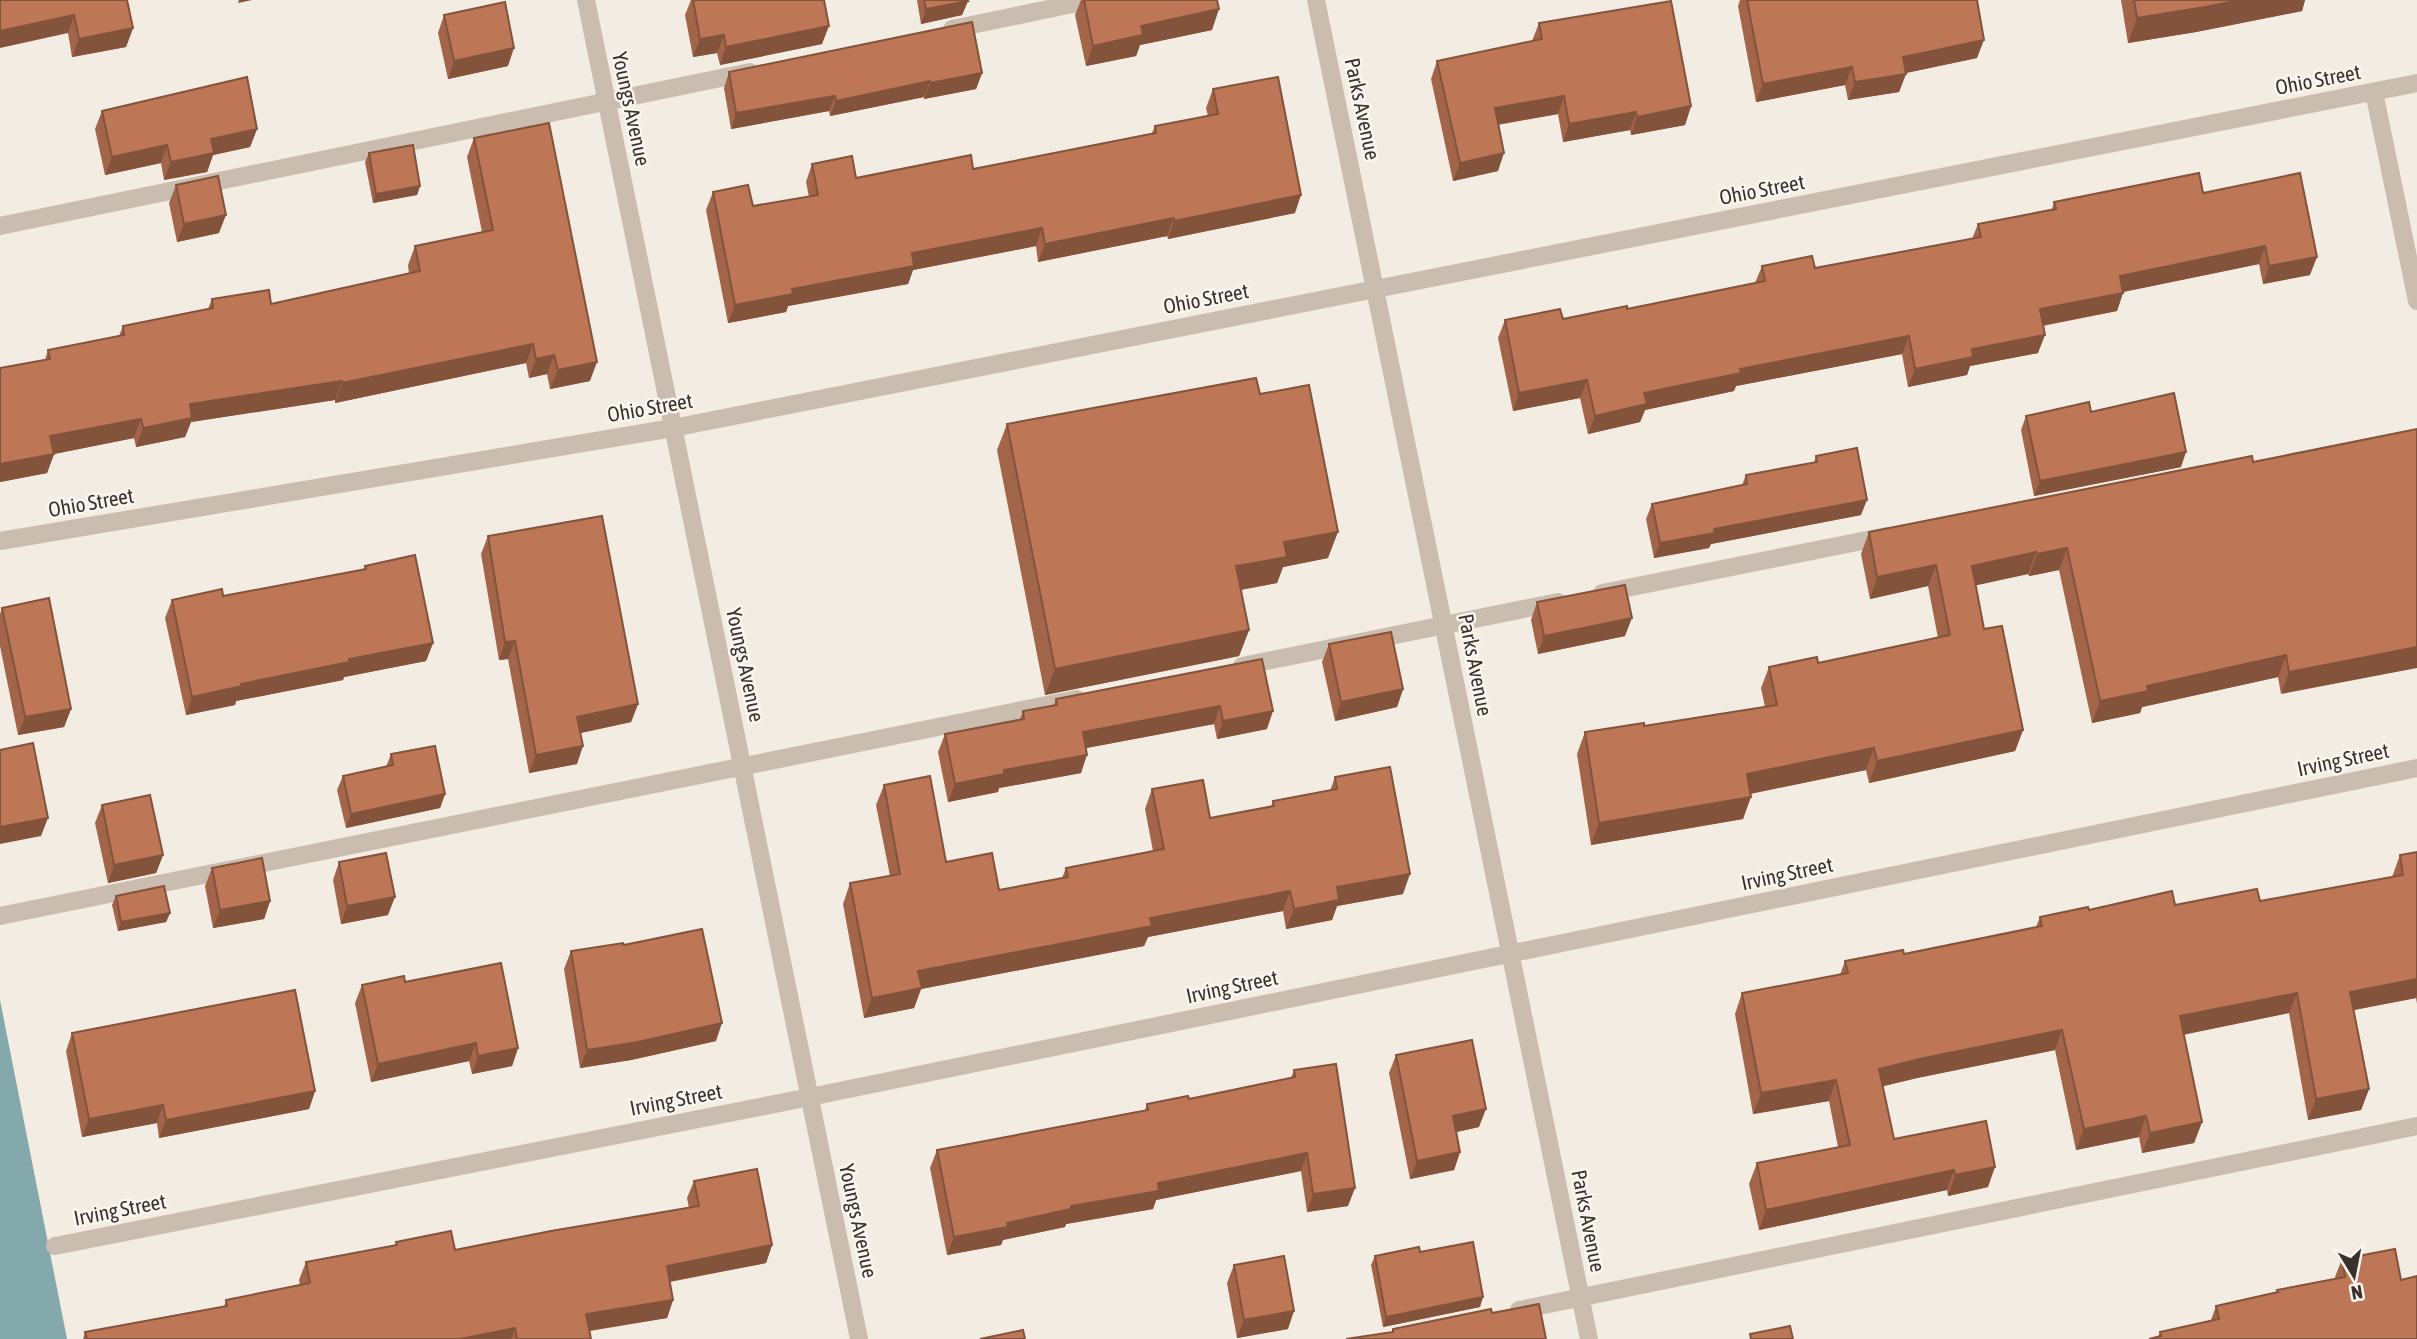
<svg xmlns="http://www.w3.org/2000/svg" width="2417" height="1339" font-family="'Asap Condensed',sans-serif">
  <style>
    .water { fill: #83a9ad }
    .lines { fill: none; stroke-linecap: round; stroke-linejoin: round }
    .service { stroke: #cabdaf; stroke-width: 18 }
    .minor { stroke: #cabdaf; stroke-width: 18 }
    .wall { fill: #a3654a }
    .shaded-wall { fill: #84533c }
    .building { fill: #bd7656; stroke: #84533c; stroke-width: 2 }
    .labels { text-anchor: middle; stroke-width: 5; stroke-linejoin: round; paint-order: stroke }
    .street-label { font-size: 21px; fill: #39312c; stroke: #faf6ef }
  </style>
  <rect width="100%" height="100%" fill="#f2ece3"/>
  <!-- water -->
  <path class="water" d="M 0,1000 L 67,1339 L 0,1339 Z"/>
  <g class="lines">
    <!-- service -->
    <path class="service" d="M 952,29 L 1092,0
      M 2374,92 L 2417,301
      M 0,226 L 750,72
      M 1602,593 L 1887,536
      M 1242,666 L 1558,602
      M 0,916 L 1077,699
      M 1519,1310 L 2417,1126"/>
    <!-- minor -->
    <path class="minor" d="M 586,0 L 859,1339
      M 1316,0 L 1589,1339
      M 0,541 L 673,428 L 2417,83
      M 55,1246 L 810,1097 L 2417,768"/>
  </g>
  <!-- wall -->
  <path class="wall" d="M 0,0 L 133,28 L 126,47 L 72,57 L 68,33 Z
    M 691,0 L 824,0 L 822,44 L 720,65 L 717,53 L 693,57 L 685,15 Z
    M 917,0 L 967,0 L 968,1 L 962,15 L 921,24 Z
    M 1081,0 L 1217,0 L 1212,30 L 1140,45 L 1136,56 L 1086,66 L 1075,15 Z
    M 1740,0 L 1977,0 L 1977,58 L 1906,73 L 1899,92 L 1848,100 L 1845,85 L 1756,102 L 1738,6 Z
    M 2121,0 L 2305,0 L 2302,11 L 2196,32 L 2128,43 Z
    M 444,15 L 508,66 L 448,79 L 438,33 Z
    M 1539,23 L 1691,106 L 1685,125 L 1631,135 L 1630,130 L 1563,142 L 1558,114 L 1498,125 L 1498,171 L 1453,181 L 1431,79 L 1437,61 L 1532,41 Z
    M 729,72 L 982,73 L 976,89 L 924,99 L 924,97 L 830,116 L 829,111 L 731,129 L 724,88 Z
    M 1213,89 L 1295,213 L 1168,239 L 1167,236 L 1038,262 L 1036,246 L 913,270 L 908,284 L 788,306 L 786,312 L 728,323 L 706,210 L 713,192 L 753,206 L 809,197 L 806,182 L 812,164 L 856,178 L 973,169 L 1152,133 L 1155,126 L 1208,116 L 1206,108 Z
    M 102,111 L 257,129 L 250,147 L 213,155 L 207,172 L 164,180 L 161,163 L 105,175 L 95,129 Z
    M 474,138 L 590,381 L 550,389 L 547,374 L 529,378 L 526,363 L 335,403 L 335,400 L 191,422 L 185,437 L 136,447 L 134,438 L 54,454 L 47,473 L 0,482 L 0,368 L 45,360 L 48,350 L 119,336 L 123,326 L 208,309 L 212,299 L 271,304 L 409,274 L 408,265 L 415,246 L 482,232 L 467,157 Z
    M 369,153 L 420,186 L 417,195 L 373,203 L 365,162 Z
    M 176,185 L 219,233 L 177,242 L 169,203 Z
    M 2203,193 L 2310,275 L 2263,284 L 2259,264 L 2123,292 L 2117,311 L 2043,326 L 2038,353 L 1970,366 L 1967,375 L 1908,387 L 1902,354 L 1736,386 L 1734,391 L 1645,410 L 1640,422 L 1588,434 L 1580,398 L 1513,411 L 1498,338 L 1505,320 L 1563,319 L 1627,309 L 1755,283 L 1762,266 L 1815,268 L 1972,239 L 1978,224 L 2052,209 L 2054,202 Z
    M 1260,394 L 1328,558 L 1283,567 L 1277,583 L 1241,590 L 1249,630 L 1239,656 L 1045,695 L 997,450 L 1007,424 Z
    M 2091,412 L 2181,467 L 2034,496 L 2021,430 L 2026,416 Z
    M 2417,429 L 2281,694 L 2278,677 L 2142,707 L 2140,713 L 2092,723 L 2059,570 L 2029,576 L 2028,574 L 1976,585 L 1984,629 L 2023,730 L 2015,751 L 1869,783 L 1866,770 L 1750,794 L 1743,819 L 1591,845 L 1577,754 L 1585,732 L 1644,726 L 1765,707 L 1761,688 L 1769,667 L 1818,663 L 1938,638 L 1928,586 L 1870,599 L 1861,554 L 1869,532 L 2253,462 Z
    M 1816,456 L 1861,515 L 1711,544 L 1709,548 L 1654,558 L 1646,519 L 1652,504 L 1742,485 L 1746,475 L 1814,463 Z
    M 488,536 L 638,704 L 631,722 L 581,733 L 577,764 L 529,773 L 508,659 L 499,660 L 481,554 Z
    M 365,566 L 433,643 L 426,661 L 344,677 L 343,680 L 236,701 L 235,705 L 186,715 L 165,618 L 172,600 L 223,596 L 364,570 Z
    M 1537,602 L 1625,636 L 1538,654 L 1531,620 Z
    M 2,608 L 71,709 L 64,727 L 18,735 L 0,646 L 0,614 Z
    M 1329,644 L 1403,689 L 1397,707 L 1335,721 L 1322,662 Z
    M 1262,659 L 1267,729 L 1217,739 L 1214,724 L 1086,748 L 1081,773 L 999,788 L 998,792 L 948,802 L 938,752 L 945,734 L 1020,719 L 1023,711 L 1054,705 L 1056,699 Z
    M 391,754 L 445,794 L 440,808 L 346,828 L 337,790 L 343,776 L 386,767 Z
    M 1335,777 L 1403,894 L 1337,906 L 1332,920 L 1286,929 L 1283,911 L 1148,937 L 1144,946 L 921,989 L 914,1008 L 864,1018 L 843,904 L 850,883 L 890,876 L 876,805 L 884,785 L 946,862 L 999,890 L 1062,878 L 1066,868 L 1153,851 L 1145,809 L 1152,789 L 1210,818 L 1271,807 L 1273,801 L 1330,791 Z
    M 102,805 L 163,855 L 156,873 L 108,883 L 95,823 Z
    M 2417,852 L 2417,1004 L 2416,998 L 2354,1010 L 2369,1089 L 2361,1110 L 2308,1120 L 2289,1013 L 2184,1034 L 2202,1122 L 2194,1143 L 2142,1153 L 2139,1137 L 2076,1150 L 2055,1050 L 1917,1078 L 1883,1086 L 1894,1139 L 1988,1187 L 1948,1196 L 1947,1190 L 1759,1230 L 1749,1184 L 1757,1163 L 1838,1147 L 1829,1101 L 1753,1114 L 1735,1014 L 1742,993 L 1840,975 L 1845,961 L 1904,954 L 2036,927 L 2040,917 L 2089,910 L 2260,901 L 2392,877 L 2400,855 Z
    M 339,862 L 388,915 L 341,924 L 333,880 Z
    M 212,868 L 270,901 L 264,919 L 213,928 L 205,886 Z
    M 116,896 L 170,913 L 166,922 L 118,931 L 112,905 Z
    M 571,951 L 716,1041 L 631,1060 L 580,1068 L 564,969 Z
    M 405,982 L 518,1048 L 512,1066 L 472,1074 L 469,1061 L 371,1082 L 355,1003 L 362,985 Z
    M 72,1033 L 315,1091 L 309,1109 L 159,1138 L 157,1123 L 82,1137 L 66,1051 Z
    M 1396,1055 L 1479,1127 L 1457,1132 L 1460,1152 L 1454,1170 L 1410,1179 L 1389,1073 Z
    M 1294,1070 L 1348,1206 L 1307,1212 L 1301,1171 L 1156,1200 L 1153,1209 L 1066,1224 L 1065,1227 L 1003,1240 L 1001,1245 L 947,1255 L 930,1168 L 937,1150 L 1145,1110 L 1147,1104 L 1189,1099 L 1291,1078 Z
    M 694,1181 L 772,1245 L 766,1263 L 670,1282 L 673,1300 L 667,1318 L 590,1331 L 591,1339 L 83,1339 L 85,1332 L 224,1307 L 226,1300 L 300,1285 L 299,1280 L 306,1262 L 395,1245 L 396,1242 L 455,1250 L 689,1208 L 687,1198 Z
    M 1375,1256 L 1480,1307 L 1383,1327 L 1371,1265 Z
    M 2342,1259 L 2401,1280 L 2158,1337 L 2160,1332 L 2211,1320 L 2216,1306 L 2276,1292 L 2277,1290 L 2336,1279 L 2335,1277 Z
    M 1234,1265 L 1288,1329 L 1237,1338 L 1227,1283 Z"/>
  <!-- shaded-wall -->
  <path class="shaded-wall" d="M 239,0 L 252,0 L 238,3 Z
    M 2241,0 L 2305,0 L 2302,11 L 2196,32 L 2128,43 L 2137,18 Z
    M 968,1 L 962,15 L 921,24 L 926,9 Z
    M 1219,9 L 1212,30 L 1140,45 L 1136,56 L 1086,66 L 1093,46 L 1141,26 Z
    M 74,15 L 68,33 L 0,48 L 0,31 Z
    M 829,26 L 822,44 L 720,65 L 726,47 Z
    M 133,28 L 126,47 L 72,57 L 79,39 Z
    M 724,35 L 717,53 L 693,57 L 700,39 Z
    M 1984,40 L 1977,58 L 1896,75 L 1903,57 Z
    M 514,48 L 508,66 L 448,79 L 454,61 Z
    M 1852,67 L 1845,85 L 1756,102 L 1763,84 Z
    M 982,73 L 976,89 L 924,99 L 930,83 Z
    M 1906,74 L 1899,92 L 1848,100 L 1855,82 Z
    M 930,81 L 924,97 L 830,116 L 836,101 Z
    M 835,96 L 829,111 L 731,129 L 736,113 Z
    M 1564,96 L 1558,114 L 1488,126 L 1495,108 Z
    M 1691,106 L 1685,125 L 1631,135 L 1637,117 Z
    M 1636,112 L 1630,130 L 1563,142 L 1569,124 Z
    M 257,129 L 250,147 L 213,155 L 207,172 L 164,180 L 171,162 L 211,139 Z
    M 167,145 L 161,163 L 105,175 L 112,157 Z
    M 1504,153 L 1498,171 L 1453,181 L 1460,163 Z
    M 420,186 L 417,195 L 373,203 L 376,194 Z
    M 1301,195 L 1295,213 L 1168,239 L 1174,221 Z
    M 226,215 L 219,233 L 177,242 L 184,224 Z
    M 1174,218 L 1167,236 L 1038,262 L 1045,244 Z
    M 1042,228 L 1036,246 L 913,270 L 908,284 L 788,306 L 786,312 L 728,323 L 735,305 L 912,253 Z
    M 2265,246 L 2259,264 L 2113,294 L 2120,276 Z
    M 2317,257 L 2310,275 L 2263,284 L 2269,266 Z
    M 2123,293 L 2117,311 L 2033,327 L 2040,309 Z
    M 2045,335 L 2038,353 L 1970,366 L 1967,375 L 1908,387 L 1915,369 L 1972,349 Z
    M 1909,336 L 1902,354 L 1736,386 L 1734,391 L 1645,410 L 1640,422 L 1588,434 L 1595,416 L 1644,393 L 1740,369 Z
    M 533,344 L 526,363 L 335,403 L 342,383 Z
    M 554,355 L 547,374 L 529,378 L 536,359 Z
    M 597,362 L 590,381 L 550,389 L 558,370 Z
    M 1587,380 L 1580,398 L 1513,411 L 1519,393 Z
    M 342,381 L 335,400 L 191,422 L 185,437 L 136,447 L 143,428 L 190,404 Z
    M 141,419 L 134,438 L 54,454 L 47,473 L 0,482 L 0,464 L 50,436 Z
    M 2186,452 L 2181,467 L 2034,496 L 2040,481 Z
    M 1867,500 L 1861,515 L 1711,544 L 1709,548 L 1654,558 L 1660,543 L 1714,529 Z
    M 1338,532 L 1328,558 L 1283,567 L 1277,583 L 1227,592 L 1236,566 L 1284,542 Z
    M 2067,548 L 2059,570 L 2029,576 L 2037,554 Z
    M 2036,552 L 2028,574 L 1964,588 L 1972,566 Z
    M 1936,565 L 1928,586 L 1870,599 L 1877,577 Z
    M 1632,618 L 1625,636 L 1538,654 L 1544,636 Z
    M 1249,630 L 1239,656 L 1045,695 L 1055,669 Z
    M 515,641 L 508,659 L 499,660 L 505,642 Z
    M 433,643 L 426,661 L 344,677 L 343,680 L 236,701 L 235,705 L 186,715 L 192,697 L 241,684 L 349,659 Z
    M 2417,647 L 2417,668 L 2281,694 L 2289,672 Z
    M 2286,655 L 2278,677 L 2142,707 L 2140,713 L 2092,723 L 2100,701 L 2147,686 Z
    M 1403,689 L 1397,707 L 1335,721 L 1341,702 Z
    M 638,704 L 631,722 L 571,735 L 577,717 Z
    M 1220,706 L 1214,724 L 1076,750 L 1083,732 Z
    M 71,709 L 64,727 L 18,735 L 25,717 Z
    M 1273,711 L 1267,729 L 1217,739 L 1223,721 Z
    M 2023,730 L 2015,751 L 1869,783 L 1877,761 Z
    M 583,746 L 577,764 L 529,773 L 536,755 Z
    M 1874,748 L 1866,770 L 1739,796 L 1747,774 Z
    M 1087,755 L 1081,773 L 999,788 L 998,792 L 948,802 L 955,784 L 1004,770 Z
    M 445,794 L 440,808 L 346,828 L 351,814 Z
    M 1751,797 L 1743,819 L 1591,845 L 1599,823 Z
    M 48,818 L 41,836 L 0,844 L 0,827 Z
    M 163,855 L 156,873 L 108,883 L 114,865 Z
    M 1410,874 L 1403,894 L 1337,906 L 1332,920 L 1286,929 L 1294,909 L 1337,887 Z
    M 1290,891 L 1283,911 L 1148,937 L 1144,946 L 921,989 L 914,1008 L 864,1018 L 872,998 L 918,971 L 1150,918 Z
    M 395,897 L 388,915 L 341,924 L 347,906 Z
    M 270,901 L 264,919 L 213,928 L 220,910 Z
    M 170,913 L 166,922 L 118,931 L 121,922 Z
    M 2417,979 L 2417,995 L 2416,998 L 2343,1012 L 2350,992 Z
    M 2297,993 L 2289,1013 L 2173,1037 L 2180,1016 Z
    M 722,1023 L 716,1041 L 631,1060 L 580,1068 L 587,1050 Z
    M 2062,1030 L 2055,1050 L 1917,1078 L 1872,1089 L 1879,1069 L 1924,1058 Z
    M 476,1043 L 469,1061 L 371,1082 L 378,1064 Z
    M 518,1048 L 512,1066 L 472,1074 L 478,1056 Z
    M 1836,1080 L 1829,1101 L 1753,1114 L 1761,1093 Z
    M 2369,1089 L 2361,1110 L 2308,1120 L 2316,1099 Z
    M 315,1091 L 309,1109 L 159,1138 L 166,1120 Z
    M 163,1105 L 157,1123 L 82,1137 L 89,1119 Z
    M 1486,1109 L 1479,1127 L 1447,1134 L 1453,1116 Z
    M 2146,1116 L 2139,1137 L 2076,1150 L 2084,1129 Z
    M 2202,1122 L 2194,1143 L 2142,1153 L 2150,1133 Z
    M 1460,1152 L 1454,1170 L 1410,1179 L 1417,1161 Z
    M 1307,1153 L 1301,1171 L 1156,1200 L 1153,1209 L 1066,1224 L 1065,1227 L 1003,1240 L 1001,1245 L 947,1255 L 954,1237 L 1158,1183 Z
    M 1995,1167 L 1988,1187 L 1948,1196 L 1955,1175 Z
    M 1954,1170 L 1947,1190 L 1759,1230 L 1766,1210 Z
    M 1355,1188 L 1348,1206 L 1307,1212 L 1313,1194 Z
    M 772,1245 L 766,1263 L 661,1283 L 667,1266 Z
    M 1483,1297 L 1480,1307 L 1383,1327 L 1386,1317 Z
    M 673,1300 L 667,1318 L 580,1332 L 586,1314 Z
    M 1294,1311 L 1288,1329 L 1237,1338 L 1244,1320 Z
    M 515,1328 L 511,1339 L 460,1339 Z"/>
  <!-- building -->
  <path class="building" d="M 0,0 L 127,0 L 133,28 L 79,39 L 74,15 L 0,31 Z
    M 693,0 L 824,0 L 829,26 L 726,47 L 724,35 L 700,39 Z
    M 924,0 L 967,0 L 968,1 L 926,9 Z
    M 1084,0 L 1217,0 L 1219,9 L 1141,26 L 1143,35 L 1093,46 Z
    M 1747,0 L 1977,0 L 1984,40 L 1903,57 L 1906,74 L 1855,82 L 1852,67 L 1763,84 Z
    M 2134,0 L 2241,0 L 2205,7 L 2137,18 Z
    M 1671,1 L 1691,106 L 1637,117 L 1636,112 L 1569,124 L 1564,96 L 1495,108 L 1504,153 L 1460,163 L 1437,61 L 1542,39 L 1539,23 Z
    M 505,2 L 514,48 L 454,61 L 444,15 Z
    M 972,22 L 982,73 L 930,83 L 930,81 L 836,101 L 835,96 L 736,113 L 729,72 Z
    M 247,77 L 257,129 L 211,139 L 214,153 L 171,162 L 167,145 L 112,157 L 102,111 Z
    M 1278,77 L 1301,195 L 1174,221 L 1174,218 L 1045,244 L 1042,228 L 912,253 L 914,266 L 792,289 L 793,294 L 735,305 L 713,192 L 748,185 L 753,206 L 818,195 L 812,164 L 852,156 L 856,178 L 971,155 L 973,169 L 1156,133 L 1155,126 L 1218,114 L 1213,89 Z
    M 549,123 L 597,362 L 558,370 L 554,355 L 536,359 L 533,344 L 342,383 L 342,381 L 190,404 L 192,418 L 143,428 L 141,419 L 50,436 L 54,454 L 0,464 L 0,368 L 50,359 L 48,350 L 124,335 L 123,326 L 213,308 L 212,299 L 269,290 L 271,304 L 420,271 L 415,246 L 493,230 L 474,138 Z
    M 413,145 L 420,186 L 376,194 L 369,153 Z
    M 2199,173 L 2203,193 L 2300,173 L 2317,257 L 2269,266 L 2265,246 L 2120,276 L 2123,293 L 2040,309 L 2045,335 L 1972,349 L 1973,357 L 1915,369 L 1909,336 L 1740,369 L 1741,373 L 1644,393 L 1647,404 L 1595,416 L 1587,380 L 1519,393 L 1505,320 L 1560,309 L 1563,319 L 1627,306 L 1627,309 L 1765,281 L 1762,266 L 1812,256 L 1815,268 L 1981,237 L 1978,224 L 2056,209 L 2054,202 Z
    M 218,176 L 226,215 L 184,224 L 176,185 Z
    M 1256,378 L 1260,394 L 1309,385 L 1338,532 L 1284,542 L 1287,557 L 1236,566 L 1249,630 L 1055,669 L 1007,424 Z
    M 2174,393 L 2186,452 L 2040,481 L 2026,416 L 2089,402 L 2091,412 Z
    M 2417,429 L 2417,647 L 2289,672 L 2286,655 L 2147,686 L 2148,691 L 2100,701 L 2067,548 L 2037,554 L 2036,552 L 1972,566 L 1984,629 L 2002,626 L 2023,730 L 1877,761 L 1874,748 L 1747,774 L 1751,797 L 1599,823 L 1585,732 L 1644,723 L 1644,726 L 1777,705 L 1769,667 L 1817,657 L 1818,663 L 1950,635 L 1936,565 L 1877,577 L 1869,532 L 2252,456 L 2253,462 Z
    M 1857,448 L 1867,500 L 1714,529 L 1715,533 L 1660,543 L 1652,504 L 1747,484 L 1746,475 L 1817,462 L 1816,456 Z
    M 602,516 L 638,704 L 577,717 L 583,746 L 536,755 L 515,641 L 505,642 L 488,536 Z
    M 415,555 L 433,643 L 349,659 L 349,662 L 241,684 L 242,686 L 192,697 L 172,600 L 222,589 L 223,596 L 366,569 L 365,566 Z
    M 1625,585 L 1632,618 L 1544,636 L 1537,602 Z
    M 49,598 L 71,709 L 25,717 L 2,608 Z
    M 1391,632 L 1403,689 L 1341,702 L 1329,644 Z
    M 1262,659 L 1273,711 L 1223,721 L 1220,706 L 1083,732 L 1087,755 L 1004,770 L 1004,774 L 955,784 L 945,734 L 1024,719 L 1023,711 L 1057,705 L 1056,699 Z
    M 33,743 L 48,818 L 0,827 L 0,750 Z
    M 435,746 L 445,794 L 351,814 L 343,776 L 393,765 L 391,754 Z
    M 1390,767 L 1410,874 L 1337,887 L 1339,900 L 1294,909 L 1290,891 L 1150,918 L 1152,926 L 918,971 L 922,988 L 872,998 L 850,883 L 900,874 L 884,785 L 930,776 L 946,862 L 992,853 L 999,890 L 1068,877 L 1066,868 L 1164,849 L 1152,789 L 1203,780 L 1210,818 L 1274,806 L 1273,801 L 1337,789 L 1335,777 Z
    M 150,795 L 163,855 L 114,865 L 102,805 Z
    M 2417,852 L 2417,979 L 2350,992 L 2369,1089 L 2316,1099 L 2297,993 L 2180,1016 L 2202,1122 L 2150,1133 L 2146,1116 L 2084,1129 L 2062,1030 L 1924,1058 L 1879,1069 L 1894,1139 L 1986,1121 L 1995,1167 L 1955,1175 L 1954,1170 L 1766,1210 L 1757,1163 L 1850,1145 L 1836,1080 L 1761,1093 L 1742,993 L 1848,973 L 1845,961 L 1903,950 L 1904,954 L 2042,926 L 2040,917 L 2088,907 L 2089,910 L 2172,891 L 2175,905 L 2257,889 L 2260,901 L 2403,875 L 2400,855 Z
    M 386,853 L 395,897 L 347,906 L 339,862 Z
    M 262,858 L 270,901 L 220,910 L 212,868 Z
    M 164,886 L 170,913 L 121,922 L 116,896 Z
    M 702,929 L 722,1023 L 638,1042 L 587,1050 L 571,951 L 623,943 L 624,945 Z
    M 501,963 L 518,1048 L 478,1056 L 476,1043 L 378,1064 L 362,985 L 404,976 L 405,982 Z
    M 295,990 L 315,1091 L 166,1120 L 163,1105 L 89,1119 L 72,1033 Z
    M 1472,1040 L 1486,1109 L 1453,1116 L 1460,1152 L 1417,1161 L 1396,1055 Z
    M 1336,1064 L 1355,1188 L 1313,1194 L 1307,1153 L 1158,1183 L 1159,1191 L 1071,1206 L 1071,1209 L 1007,1223 L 1008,1227 L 954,1237 L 937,1150 L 1148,1110 L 1147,1104 L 1188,1096 L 1189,1099 L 1295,1077 L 1294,1070 Z
    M 757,1169 L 772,1245 L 667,1266 L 673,1300 L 586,1314 L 591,1339 L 517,1339 L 515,1328 L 460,1339 L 87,1339 L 85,1332 L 227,1306 L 226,1300 L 310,1283 L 306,1262 L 397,1245 L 396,1242 L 451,1231 L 455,1250 L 551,1231 L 699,1206 L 694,1181 Z
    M 1473,1242 L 1483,1297 L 1386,1317 L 1375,1256 L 1419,1247 L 1420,1252 Z
    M 2395,1249 L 2401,1280 L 2417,1276 L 2417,1339 L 2149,1339 L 2161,1336 L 2160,1332 L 2219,1319 L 2216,1306 L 2278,1292 L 2277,1290 L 2345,1277 L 2342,1259 Z
    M 1284,1256 L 1294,1311 L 1244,1320 L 1234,1265 Z
    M 1539,1304 L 1546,1339 L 1346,1339 L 1393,1332 L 1393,1329 L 1491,1309 L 1492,1313 Z
    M 1790,1326 L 1793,1339 L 1751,1339 L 1750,1334 Z
    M 1023,1330 L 1025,1339 L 980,1339 Z"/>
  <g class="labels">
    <!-- street labels -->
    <g class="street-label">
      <text transform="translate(2318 80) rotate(-11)" y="7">Ohio Street</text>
      <text transform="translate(631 109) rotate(78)" y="7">Youngs Avenue</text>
      <text transform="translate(1362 109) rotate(78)" y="7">Parks Avenue</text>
      <text transform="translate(1762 190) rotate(-11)" y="7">Ohio Street</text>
      <text transform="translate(1206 299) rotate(-11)" y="7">Ohio Street</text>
      <text transform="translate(650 408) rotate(-10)" y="7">Ohio Street</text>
      <text transform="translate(91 503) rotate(-10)" y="7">Ohio Street</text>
      <text transform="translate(745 665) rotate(78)" y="7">Youngs Avenue</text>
      <text transform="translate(1475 665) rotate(79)" y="7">Parks Avenue</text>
      <text transform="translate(2343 760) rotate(-12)" y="7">Irving Street</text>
      <text transform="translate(1787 874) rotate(-12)" y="7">Irving Street</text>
      <text transform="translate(1232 987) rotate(-12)" y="7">Irving Street</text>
      <text transform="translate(676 1100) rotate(-11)" y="7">Irving Street</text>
      <text transform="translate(120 1210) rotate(-11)" y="7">Irving Street</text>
      <text transform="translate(858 1221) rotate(78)" y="7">Youngs Avenue</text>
      <text transform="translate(1588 1221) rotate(79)" y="7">Parks Avenue</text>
    </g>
  </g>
  <!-- north arrow -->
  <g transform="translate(2354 1276) rotate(170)" stroke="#faf6ef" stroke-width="5" paint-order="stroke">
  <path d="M0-5L12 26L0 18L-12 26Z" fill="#39312c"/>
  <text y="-10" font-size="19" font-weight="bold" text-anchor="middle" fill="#39312c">N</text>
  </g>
</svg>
